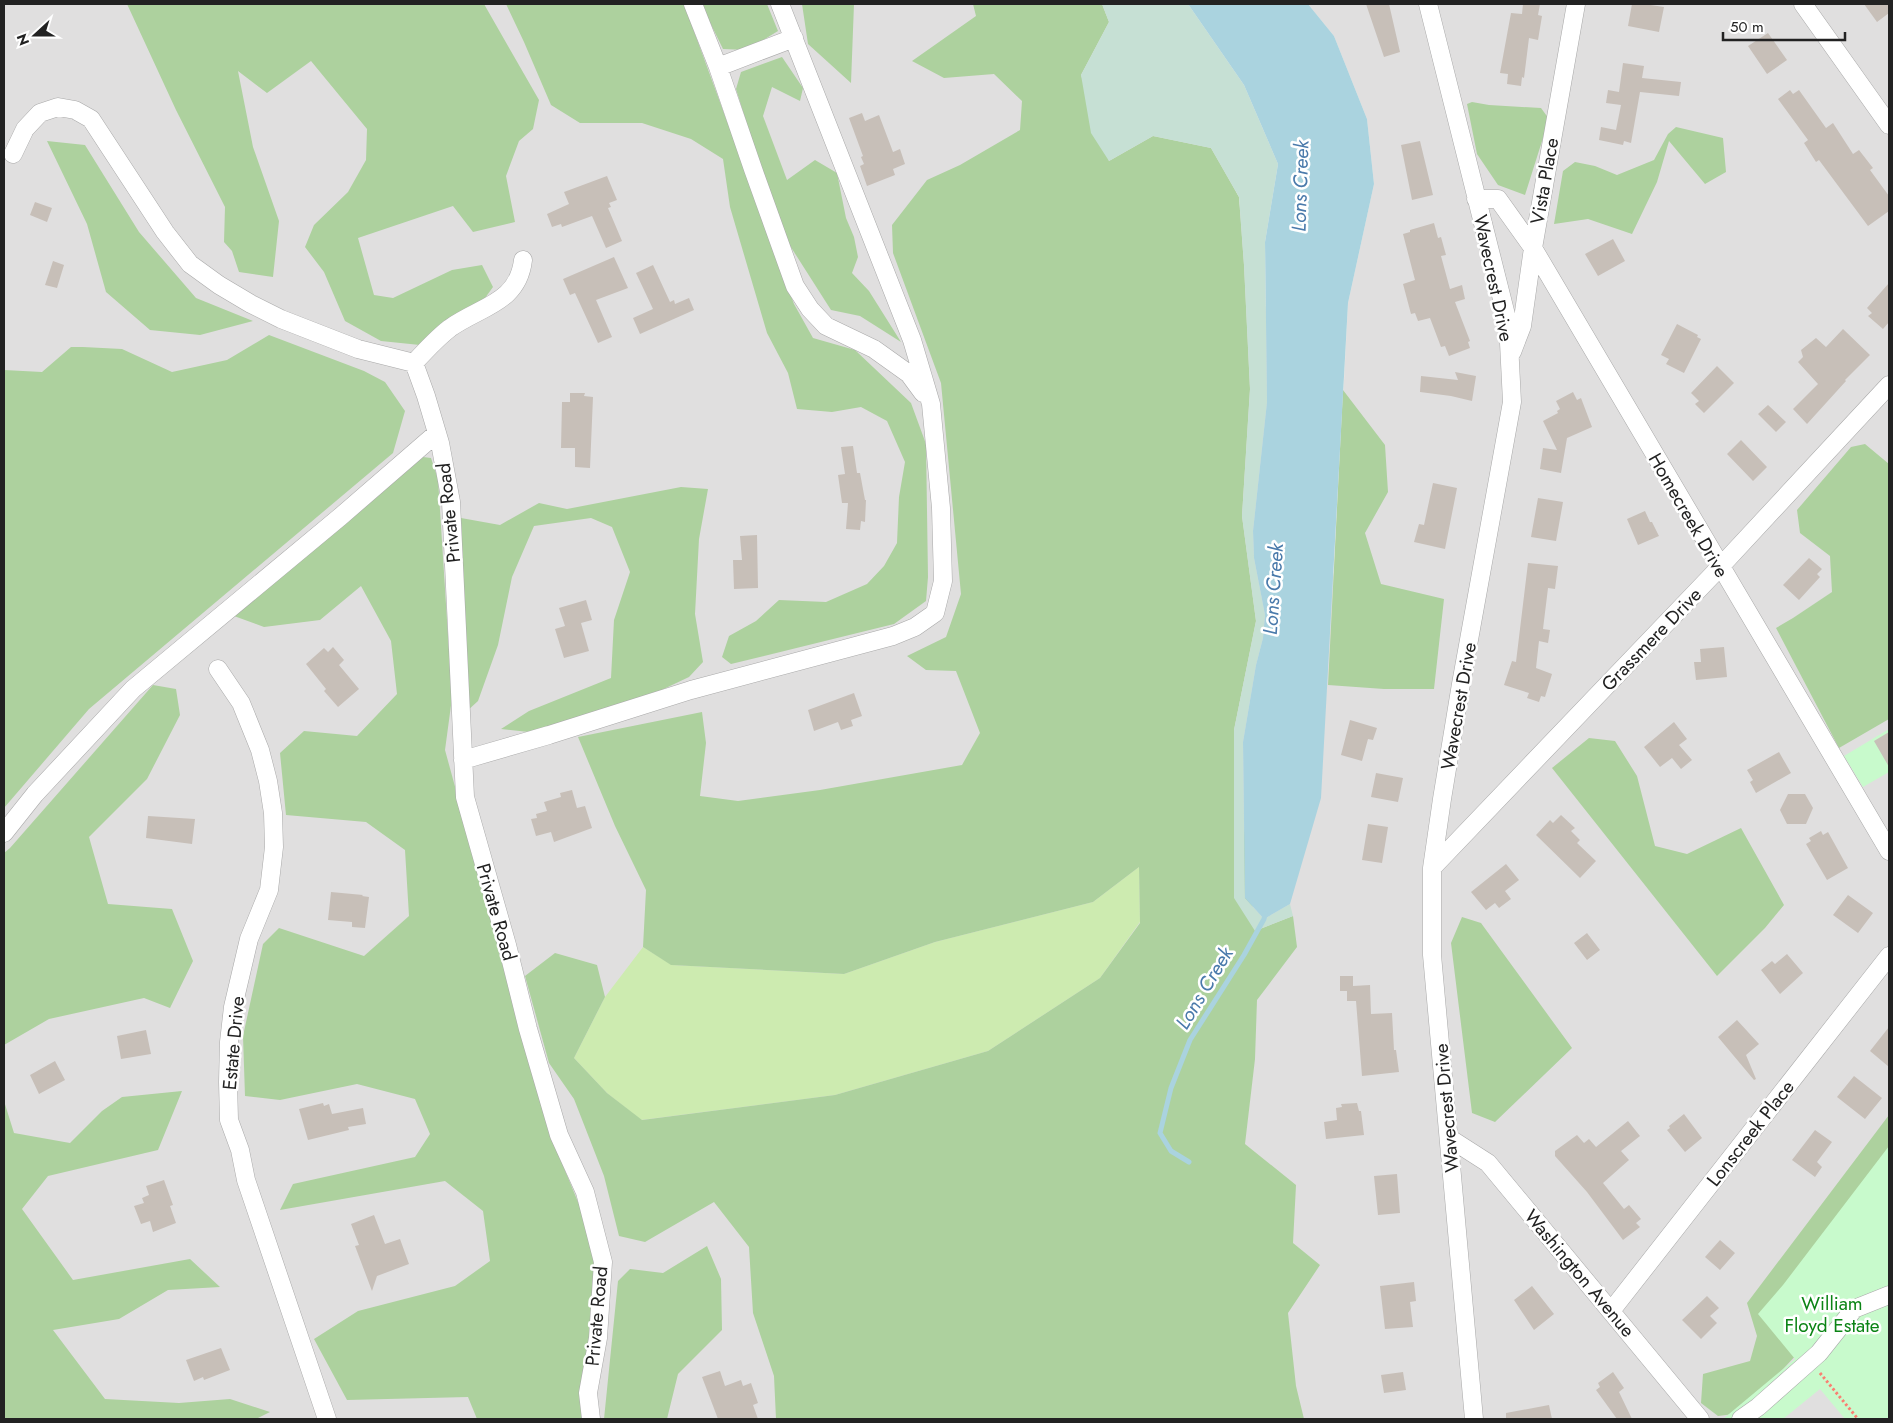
<svg xmlns="http://www.w3.org/2000/svg" width="1893" height="1423" font-family="Jost,sans-serif">
  <style>
    .residential { fill: #e0dfdf }
    .grass { fill: #cdebb0 }
    .forest { fill: #add19e }
    .wetland { fill: #c6e0d4 }
    .park { fill: #c8facc }
    .water { fill: #aad3df }
    .lines { fill: none; stroke-linecap: round; stroke-linejoin: round }
    .stream { stroke: #aad3df; stroke-width: 5 }
    .building { fill: #c7bfb8 }
    .minor-casing { stroke: #a9a9a9; stroke-width: 19 }
    .path { stroke: #fa8072; stroke-width: 3; stroke-dasharray: 2.5 2.5; stroke-linecap: butt }
    .minor { stroke: #fff; stroke-width: 18 }
    .labels { text-anchor: middle; stroke-width: 5; stroke-linejoin: round; paint-order: stroke }
    .street-label { font-size: 19px; fill: #222; stroke: #fff }
    .park-label { font-size: 19px; fill: #0c8416; stroke: #fff }
    .water-label { font-size: 20px; font-style: italic; fill: #4a7aab; stroke: #fff }
  </style>
  <rect width="100%" height="100%" fill="#f2efe9"/>
  <!-- residential -->
  <path class="residential" d="M 4,4 L 1188,4 L 1334,576 L 1348,303 L 1374,184 L 1367,119 L 1334,36 L 1308,4 L 1889,4 L 1889,1145 L 1848,1419 L 4,1419 Z"/>
  <!-- grass -->
  <path class="grass" d="M 1139,867 L 1140,922 L 1100,978 L 988,1051 L 835,1095 L 641,1120 L 607,1093 L 574,1058 L 605,997 L 643,947 L 672,965 L 844,974 L 935,942 L 1093,902 Z"/>
  <!-- forest -->
  <path class="forest" d="M 127,4 L 484,4 L 539,100 L 533,129 L 519,141 L 506,176 L 515,222 L 473,232 L 453,206 L 358,238 L 374,295 L 393,298 L 452,270 L 482,265 L 493,287 L 480,305 L 420,345 L 381,341 L 345,321 L 324,272 L 305,247 L 314,225 L 348,192 L 366,160 L 367,129 L 311,61 L 267,93 L 238,71 L 253,147 L 279,221 L 273,277 L 239,272 L 232,251 L 224,242 L 225,207 L 176,110 Z
    M 506,4 L 684,4 L 794,304 L 813,338 L 855,350 L 911,403 L 926,444 L 928,577 L 926,601 L 894,624 L 731,664 L 722,657 L 729,636 L 756,621 L 779,600 L 826,602 L 867,584 L 884,566 L 897,543 L 899,497 L 905,462 L 887,421 L 861,407 L 832,412 L 797,409 L 788,373 L 767,333 L 730,207 L 723,159 L 691,139 L 642,123 L 580,123 L 551,105 L 524,42 Z
    M 701,4 L 767,4 L 778,31 L 747,50 L 723,49 Z
    M 802,4 L 854,4 L 851,83 L 808,44 Z
    M 973,4 L 1102,4 L 1109,22 L 1081,75 L 1109,161 L 1153,136 L 1211,148 L 1239,197 L 1244,265 L 1250,389 L 1242,516 L 1256,621 L 1234,730 L 1255,931 L 1293,916 L 1297,947 L 1257,1000 L 1255,1059 L 1245,1144 L 1296,1185 L 1293,1243 L 1320,1265 L 1288,1313 L 1296,1386 L 1304,1419 L 776,1419 L 774,1376 L 753,1313 L 749,1247 L 714,1202 L 645,1242 L 619,1236 L 604,1176 L 574,1099 L 549,1063 L 525,976 L 555,953 L 597,965 L 605,997 L 574,1058 L 607,1093 L 642,1120 L 835,1095 L 988,1051 L 1100,978 L 1140,923 L 1139,867 L 1093,902 L 935,942 L 844,974 L 671,965 L 643,947 L 646,890 L 615,826 L 578,737 L 702,712 L 706,743 L 700,796 L 738,801 L 820,790 L 962,765 L 980,733 L 956,671 L 926,670 L 907,656 L 946,637 L 961,594 L 941,383 L 893,253 L 892,225 L 927,180 L 960,165 L 1020,130 L 1022,101 L 994,74 L 944,78 L 912,61 L 976,16 Z
    M 782,57 L 803,88 L 800,101 L 772,87 L 763,116 L 787,180 L 815,160 L 837,173 L 846,218 L 854,237 L 858,257 L 852,273 L 869,291 L 901,342 L 860,316 L 831,310 L 780,230 L 736,89 L 741,72 Z
    M 1472,102 L 1489,105 L 1541,108 L 1549,119 L 1525,195 L 1498,185 L 1477,154 L 1467,104 Z
    M 1676,127 L 1723,138 L 1726,172 L 1705,184 L 1669,141 L 1657,182 L 1632,234 L 1588,219 L 1554,224 L 1563,171 L 1575,162 L 1595,166 L 1617,175 L 1654,160 L 1668,134 Z
    M 47,141 L 85,145 L 139,232 L 196,298 L 253,321 L 200,335 L 150,330 L 106,292 L 87,224 Z
    M 269,335 L 364,371 L 385,382 L 405,411 L 393,453 L 89,709 L 4,808 L 4,370 L 42,372 L 71,347 L 83,347 L 122,349 L 172,372 L 227,360 Z
    M 1343,390 L 1385,445 L 1388,492 L 1365,533 L 1381,584 L 1444,599 L 1434,689 L 1384,689 L 1328,685 Z
    M 1865,444 L 1889,464 L 1889,719 L 1839,748 L 1776,628 L 1793,618 L 1832,592 L 1830,556 L 1800,533 L 1797,510 L 1851,447 Z
    M 423,457 L 431,458 L 438,479 L 452,698 L 445,750 L 550,1134 L 585,1219 L 594,1259 L 584,1419 L 477,1419 L 468,1397 L 347,1400 L 314,1339 L 358,1311 L 455,1286 L 490,1261 L 483,1211 L 445,1181 L 280,1210 L 293,1184 L 415,1157 L 430,1134 L 415,1099 L 357,1084 L 280,1100 L 245,1096 L 243,1036 L 263,944 L 279,928 L 364,956 L 409,916 L 405,850 L 366,822 L 286,815 L 280,753 L 304,731 L 357,736 L 397,694 L 391,641 L 361,586 L 320,620 L 264,627 L 234,616 Z
    M 681,487 L 708,489 L 699,539 L 695,614 L 703,662 L 689,677 L 651,695 L 538,733 L 501,729 L 529,711 L 611,678 L 614,620 L 630,572 L 612,527 L 591,518 L 534,526 L 512,577 L 498,645 L 478,701 L 466,712 L 461,518 L 500,525 L 539,503 L 567,509 Z
    M 153,685 L 176,689 L 180,715 L 147,779 L 89,837 L 108,904 L 172,909 L 193,961 L 170,1008 L 144,998 L 49,1019 L 4,1045 L 4,853 L 10,848 Z
    M 1589,738 L 1615,741 L 1637,776 L 1655,846 L 1687,854 L 1741,828 L 1784,905 L 1765,928 L 1717,976 L 1552,768 Z
    M 1462,917 L 1481,923 L 1572,1048 L 1495,1122 L 1472,1113 L 1451,943 Z
    M 182,1091 L 158,1150 L 48,1176 L 22,1209 L 73,1280 L 190,1259 L 220,1287 L 168,1290 L 119,1319 L 53,1330 L 105,1399 L 179,1403 L 230,1399 L 270,1412 L 256,1419 L 4,1419 L 4,1101 L 14,1133 L 70,1143 L 102,1111 L 122,1097 Z
    M 1889,1115 L 1889,1285 L 1842,1306 L 1742,1413 L 1718,1416 L 1701,1403 L 1703,1374 L 1750,1361 L 1757,1336 L 1747,1303 Z
    M 707,1246 L 721,1279 L 722,1330 L 678,1374 L 667,1419 L 604,1419 L 618,1281 L 630,1269 L 663,1273 Z"/>
  <!-- wetland -->
  <path class="wetland" d="M 1102,4 L 1188,4 L 1244,85 L 1278,164 L 1265,242 L 1267,402 L 1253,531 L 1254,558 L 1265,615 L 1263,638 L 1256,665 L 1243,742 L 1245,898 L 1264,919 L 1290,904 L 1293,916 L 1255,931 L 1234,898 L 1234,730 L 1256,621 L 1242,516 L 1250,389 L 1244,265 L 1239,197 L 1211,148 L 1153,136 L 1109,161 L 1091,133 L 1081,75 L 1109,22 Z"/>
  <!-- park -->
  <path class="park" d="M 1889,729 L 1889,772 L 1863,787 L 1844,756 Z
    M 1889,1146 L 1889,1419 L 1845,1419 L 1820,1389 L 1783,1419 L 1723,1419 L 1795,1359 L 1758,1314 L 1783,1285 Z"/>
  <!-- water -->
  <path class="water" d="M 1188,4 L 1308,4 L 1334,36 L 1367,119 L 1374,184 L 1348,303 L 1321,798 L 1290,904 L 1264,919 L 1245,898 L 1243,742 L 1256,665 L 1263,638 L 1265,615 L 1254,558 L 1253,531 L 1267,402 L 1265,242 L 1278,164 L 1244,85 Z"/>
  <g class="lines">
    <!-- stream -->
    <path class="stream" d="M 1189,1162 L 1171,1151 L 1160,1133 L 1171,1088 L 1190,1040 L 1244,955 L 1264,919 L 1265,914"/>
  </g>
  <!-- building -->
  <path class="building" d="M 1366,4 L 1389,4 L 1400,52 L 1384,57 Z
    M 1523,4 L 1540,4 L 1538,15 L 1542,16 L 1538,40 L 1529,38 L 1524,78 L 1522,77 L 1521,86 L 1507,84 L 1508,74 L 1500,73 L 1511,13 L 1522,14 Z
    M 1632,4 L 1644,4 L 1664,7 L 1659,32 L 1628,26 Z
    M 1864,4 L 1889,4 L 1889,13 L 1877,22 Z
    M 1768,33 L 1787,60 L 1767,74 L 1748,46 Z
    M 1623,63 L 1644,66 L 1642,78 L 1681,82 L 1679,96 L 1640,92 L 1631,143 L 1624,141 L 1623,145 L 1599,140 L 1601,127 L 1616,130 L 1621,105 L 1606,103 L 1608,90 L 1619,92 Z
    M 1790,90 L 1793,94 L 1799,90 L 1826,128 L 1833,123 L 1853,154 L 1859,150 L 1873,168 L 1870,170 L 1889,196 L 1889,211 L 1868,226 L 1819,160 L 1816,162 L 1804,143 L 1808,140 L 1778,99 Z
    M 862,113 L 865,121 L 879,115 L 893,152 L 900,149 L 905,164 L 893,169 L 895,175 L 867,186 L 860,166 L 864,164 L 861,157 L 863,156 L 849,118 Z
    M 1420,141 L 1433,195 L 1412,200 L 1401,145 Z
    M 607,176 L 617,200 L 609,203 L 611,207 L 608,208 L 622,241 L 606,248 L 592,216 L 562,227 L 561,224 L 552,227 L 547,214 L 569,204 L 564,192 Z
    M 35,202 L 52,208 L 47,222 L 30,215 Z
    M 1434,223 L 1438,238 L 1441,237 L 1446,255 L 1441,256 L 1450,289 L 1462,285 L 1465,299 L 1455,302 L 1470,341 L 1468,342 L 1470,348 L 1449,356 L 1445,346 L 1441,347 L 1430,318 L 1418,321 L 1415,313 L 1411,314 L 1403,284 L 1415,280 L 1403,234 L 1410,232 L 1410,230 Z
    M 1613,239 L 1625,261 L 1598,276 L 1585,254 Z
    M 614,257 L 628,288 L 596,300 L 612,337 L 598,343 L 575,293 L 570,295 L 563,279 Z
    M 53,261 L 64,265 L 57,288 L 45,285 Z
    M 653,265 L 670,302 L 674,300 L 675,304 L 689,298 L 694,310 L 640,334 L 633,318 L 653,309 L 636,273 Z
    M 1889,283 L 1889,322 L 1883,329 L 1868,316 L 1872,313 L 1867,308 Z
    M 1677,324 L 1698,335 L 1697,337 L 1701,339 L 1684,373 L 1666,364 L 1669,359 L 1661,355 Z
    M 1843,329 L 1870,355 L 1845,380 L 1846,381 L 1807,424 L 1793,409 L 1818,384 L 1798,362 L 1803,357 L 1801,350 L 1816,338 L 1826,347 Z
    M 1717,366 L 1734,383 L 1704,413 L 1695,404 L 1699,401 L 1691,393 Z
    M 1455,372 L 1476,376 L 1472,401 L 1451,396 L 1420,392 L 1421,376 L 1458,380 Z
    M 1573,392 L 1577,400 L 1581,398 L 1592,427 L 1567,438 L 1561,473 L 1540,469 L 1543,448 L 1557,450 L 1543,421 L 1558,413 L 1557,411 L 1560,409 L 1556,401 Z
    M 570,393 L 585,393 L 584,396 L 593,397 L 590,468 L 575,467 L 575,448 L 561,448 L 562,402 L 570,402 Z
    M 1768,405 L 1786,422 L 1776,432 L 1758,414 Z
    M 1741,440 L 1767,467 L 1753,481 L 1727,454 Z
    M 853,446 L 857,473 L 860,473 L 865,500 L 866,500 L 865,522 L 861,521 L 860,530 L 846,529 L 848,503 L 842,503 L 838,475 L 845,474 L 841,447 Z
    M 1433,483 L 1457,488 L 1445,549 L 1414,542 L 1419,524 L 1424,525 Z
    M 1538,498 L 1563,502 L 1556,541 L 1531,537 Z
    M 1645,511 L 1650,522 L 1652,522 L 1659,536 L 1638,545 L 1627,519 Z
    M 757,535 L 758,588 L 734,589 L 733,560 L 742,560 L 740,536 Z
    M 1809,558 L 1822,569 L 1817,574 L 1820,577 L 1799,600 L 1783,585 Z
    M 1528,563 L 1558,566 L 1555,589 L 1548,588 L 1543,629 L 1550,630 L 1548,643 L 1539,641 L 1536,668 L 1552,674 L 1545,697 L 1541,696 L 1539,702 L 1527,698 L 1529,693 L 1504,685 L 1512,661 L 1516,662 Z
    M 586,600 L 592,620 L 581,623 L 589,651 L 564,658 L 555,629 L 565,626 L 559,608 Z
    M 333,647 L 344,660 L 339,665 L 359,689 L 338,707 L 324,691 L 326,689 L 306,664 L 324,648 L 328,652 Z
    M 1724,647 L 1727,677 L 1696,680 L 1694,662 L 1701,662 L 1700,649 Z
    M 854,693 L 862,716 L 851,720 L 853,726 L 841,730 L 838,722 L 814,731 L 808,710 Z
    M 1350,720 L 1377,728 L 1373,740 L 1368,739 L 1362,761 L 1341,755 Z
    M 1674,722 L 1687,739 L 1679,745 L 1692,760 L 1681,769 L 1672,758 L 1660,767 L 1644,747 Z
    M 1889,732 L 1889,767 L 1874,741 Z
    M 1779,752 L 1791,773 L 1756,793 L 1750,782 L 1753,780 L 1747,770 Z
    M 1376,773 L 1403,778 L 1398,802 L 1371,797 Z
    M 572,790 L 577,808 L 585,806 L 592,828 L 554,842 L 551,832 L 536,836 L 531,819 L 537,818 L 536,814 L 547,811 L 544,802 L 561,797 L 560,793 Z
    M 1788,794 L 1805,794 L 1813,808 L 1806,824 L 1787,824 L 1780,810 Z
    M 1561,815 L 1575,828 L 1571,831 L 1580,840 L 1577,843 L 1596,861 L 1580,878 L 1536,835 L 1550,820 L 1553,823 Z
    M 148,816 L 195,819 L 192,844 L 146,838 Z
    M 1368,824 L 1388,827 L 1382,863 L 1362,860 Z
    M 1821,831 L 1823,835 L 1828,832 L 1848,868 L 1827,880 L 1806,844 L 1811,841 L 1809,838 Z
    M 1506,864 L 1519,880 L 1505,891 L 1511,899 L 1499,908 L 1495,903 L 1486,910 L 1471,892 Z
    M 331,892 L 363,895 L 362,896 L 369,897 L 365,928 L 352,927 L 352,922 L 328,920 Z
    M 1848,895 L 1873,913 L 1858,933 L 1833,915 Z
    M 1587,933 L 1600,950 L 1587,960 L 1574,943 Z
    M 1787,954 L 1803,973 L 1780,994 L 1761,970 L 1772,961 L 1775,964 Z
    M 1340,976 L 1353,976 L 1353,986 L 1370,985 L 1371,1014 L 1392,1013 L 1394,1050 L 1396,1050 L 1399,1072 L 1362,1076 L 1356,1001 L 1347,1001 L 1347,991 L 1340,991 Z
    M 1737,1020 L 1759,1044 L 1746,1055 L 1756,1079 L 1754,1080 L 1718,1037 Z
    M 1889,1027 L 1889,1067 L 1870,1051 Z
    M 146,1030 L 151,1054 L 121,1059 L 117,1036 Z
    M 55,1061 L 65,1080 L 39,1094 L 30,1075 Z
    M 1854,1076 L 1882,1098 L 1865,1119 L 1837,1097 Z
    M 323,1103 L 324,1106 L 329,1104 L 332,1114 L 363,1108 L 366,1124 L 348,1127 L 349,1130 L 308,1140 L 299,1109 Z
    M 1357,1103 L 1359,1111 L 1361,1111 L 1364,1135 L 1326,1139 L 1324,1122 L 1337,1120 L 1336,1108 L 1342,1107 L 1341,1104 Z
    M 1684,1114 L 1702,1138 L 1685,1152 L 1667,1130 L 1670,1128 L 1669,1126 Z
    M 1628,1121 L 1640,1136 L 1621,1151 L 1629,1160 L 1603,1183 L 1624,1209 L 1629,1205 L 1641,1219 L 1636,1223 L 1640,1227 L 1623,1240 L 1587,1192 L 1555,1156 L 1555,1151 L 1577,1135 L 1584,1143 L 1589,1139 L 1596,1147 Z
    M 1815,1130 L 1832,1142 L 1817,1162 L 1822,1167 L 1815,1177 L 1792,1160 Z
    M 1397,1174 L 1400,1213 L 1378,1215 L 1374,1176 Z
    M 164,1180 L 173,1205 L 170,1206 L 176,1223 L 153,1232 L 150,1221 L 141,1224 L 134,1206 L 144,1203 L 142,1198 L 149,1195 L 146,1186 Z
    M 374,1215 L 385,1244 L 400,1239 L 409,1264 L 377,1276 L 372,1291 L 355,1246 L 359,1245 L 351,1224 Z
    M 1720,1240 L 1735,1253 L 1720,1270 L 1705,1257 Z
    M 1414,1282 L 1416,1301 L 1410,1302 L 1413,1327 L 1385,1329 L 1380,1286 Z
    M 1532,1286 L 1554,1314 L 1534,1330 L 1514,1300 Z
    M 1707,1296 L 1719,1308 L 1710,1316 L 1717,1323 L 1701,1339 L 1682,1320 Z
    M 221,1348 L 230,1370 L 204,1380 L 203,1377 L 194,1381 L 186,1360 Z
    M 720,1371 L 725,1386 L 741,1380 L 743,1386 L 751,1383 L 758,1403 L 753,1405 L 758,1419 L 718,1419 L 702,1377 Z
    M 1403,1372 L 1406,1390 L 1384,1393 L 1381,1375 Z
    M 1613,1372 L 1624,1388 L 1619,1392 L 1632,1419 L 1617,1419 L 1596,1390 L 1600,1387 L 1598,1383 Z
    M 1549,1405 L 1552,1419 L 1506,1419 L 1506,1413 Z"/>
  <g class="lines">
    <defs>
      <path id="minor" d="M 693,4 L 718,67 L 794,38
        M 1428,4 L 1508,323 L 1512,402 L 1461,684 L 1442,799 L 1432,868 L 1432,955 L 1474,1419
        M 1803,4 L 1889,125
        M 718,67 L 753,169 L 795,286 L 810,309 L 826,326 L 874,349 L 909,374 L 923,393
        M 13,154 L 25,129 L 40,113 L 58,107 L 75,110 L 91,119 L 165,232 L 190,264 L 219,285 L 251,304 L 281,319 L 358,349 L 414,363 L 426,396 L 440,443 L 451,502 L 465,797 L 507,945 L 528,1029 L 559,1135 L 585,1192 L 603,1262 L 598,1338 L 588,1393 L 591,1419
        M 1476,199 L 1498,199 L 1533,248 L 1889,851
        M 1512,352 L 1522,326 L 1533,248 L 1576,4
        M 414,363 C 425,351 437,338 450,328 C 481,306 518,303 523,260
        M 218,669 L 241,703 L 260,750 L 268,781 L 273,813 L 274,847 L 269,890 L 249,939 L 233,1007 L 229,1042 L 228,1082 L 229,1120 L 240,1150 L 246,1180 L 327,1419
        M 463,760 L 549,735 L 691,690 L 893,636 L 915,627 L 935,613 L 943,581 L 941,508 L 931,404 L 912,340 L 780,4
        M 4,833 L 35,794 L 133,689 L 340,517 L 437,433
        M 1432,868 L 1720,567 L 1889,385
        M 1449,1138 L 1488,1163 L 1700,1419
        M 1611,1311 L 1889,956
        M 1741,1419 L 1758,1407 L 1819,1353 L 1854,1309 L 1889,1295"/>
    </defs>
    <!-- minor casing -->
    <use href="#minor" class="minor-casing"/>
    <!-- path -->
    <path class="path" d="M 1820,1373 L 1858,1419"/>
    <!-- minor -->
    <use href="#minor" class="minor"/>
  </g>
  <g class="labels">
    <!-- street labels -->
    <g class="street-label">
      <text transform="translate(1544 181) rotate(-80)" y="7">Vista Place</text>
      <text transform="translate(1494 278) rotate(78)" y="7">Wavecrest Drive</text>
      <text transform="translate(448 513) rotate(-96)" y="7">Private Road</text>
      <text transform="translate(1689 515) rotate(60)" y="7">Homecreek Drive</text>
      <text transform="translate(1651 639) rotate(-46)" y="7">Grassmere Drive</text>
      <text transform="translate(1458 706) rotate(-80)" y="7">Wavecrest Drive</text>
      <text transform="translate(497 912) rotate(74)" y="7">Private Road</text>
      <text transform="translate(233 1043) rotate(-85)" y="7">Estate Drive</text>
      <text transform="translate(1446 1108) rotate(-95)" y="7">Wavecrest Drive</text>
      <text transform="translate(1750 1133) rotate(-52)" y="7">Lonscreek Place</text>
      <text transform="translate(1580 1273) rotate(50)" y="7">Washington Avenue</text>
      <text transform="translate(596 1316) rotate(-85)" y="7">Private Road</text>
    </g>
    <!-- park labels -->
    <g class="park-label">
      <text x="1832" y="1310">William<tspan x="1832" dy="22">Floyd Estate</tspan></text>
    </g>
    <!-- water labels -->
    <g class="water-label">
      <text transform="translate(1300 186) rotate(-88)" y="7">Lons Creek</text>
      <text transform="translate(1273 589) rotate(-86)" y="7">Lons Creek</text>
      <text transform="translate(1204 988) rotate(-59)" y="7">Lons Creek</text>
    </g>
  </g>
  <!-- border -->
  <rect width="1893" height="1423" fill="none" stroke="#222222" stroke-width="10"/>
  <!-- north arrow -->
  <g transform="translate(35 35) rotate(249)" stroke="#ffffff" stroke-width="4" paint-order="stroke">
  <path d="M0-4L9 19L0 12L-9 19Z" fill="#222222"/>
  <text y="-8" font-size="14" font-weight="bold" text-anchor="middle" fill="#222222">N</text>
  </g>
  <!-- scale -->
  <path d="M1723 32v8h122v-8" fill="none" stroke="#222222" stroke-width="2.5"/>
  <text x="1730" y="32" font-size="15" fill="#222222" stroke="#ffffff" stroke-width="4" paint-order="stroke">50 m</text>
</svg>
